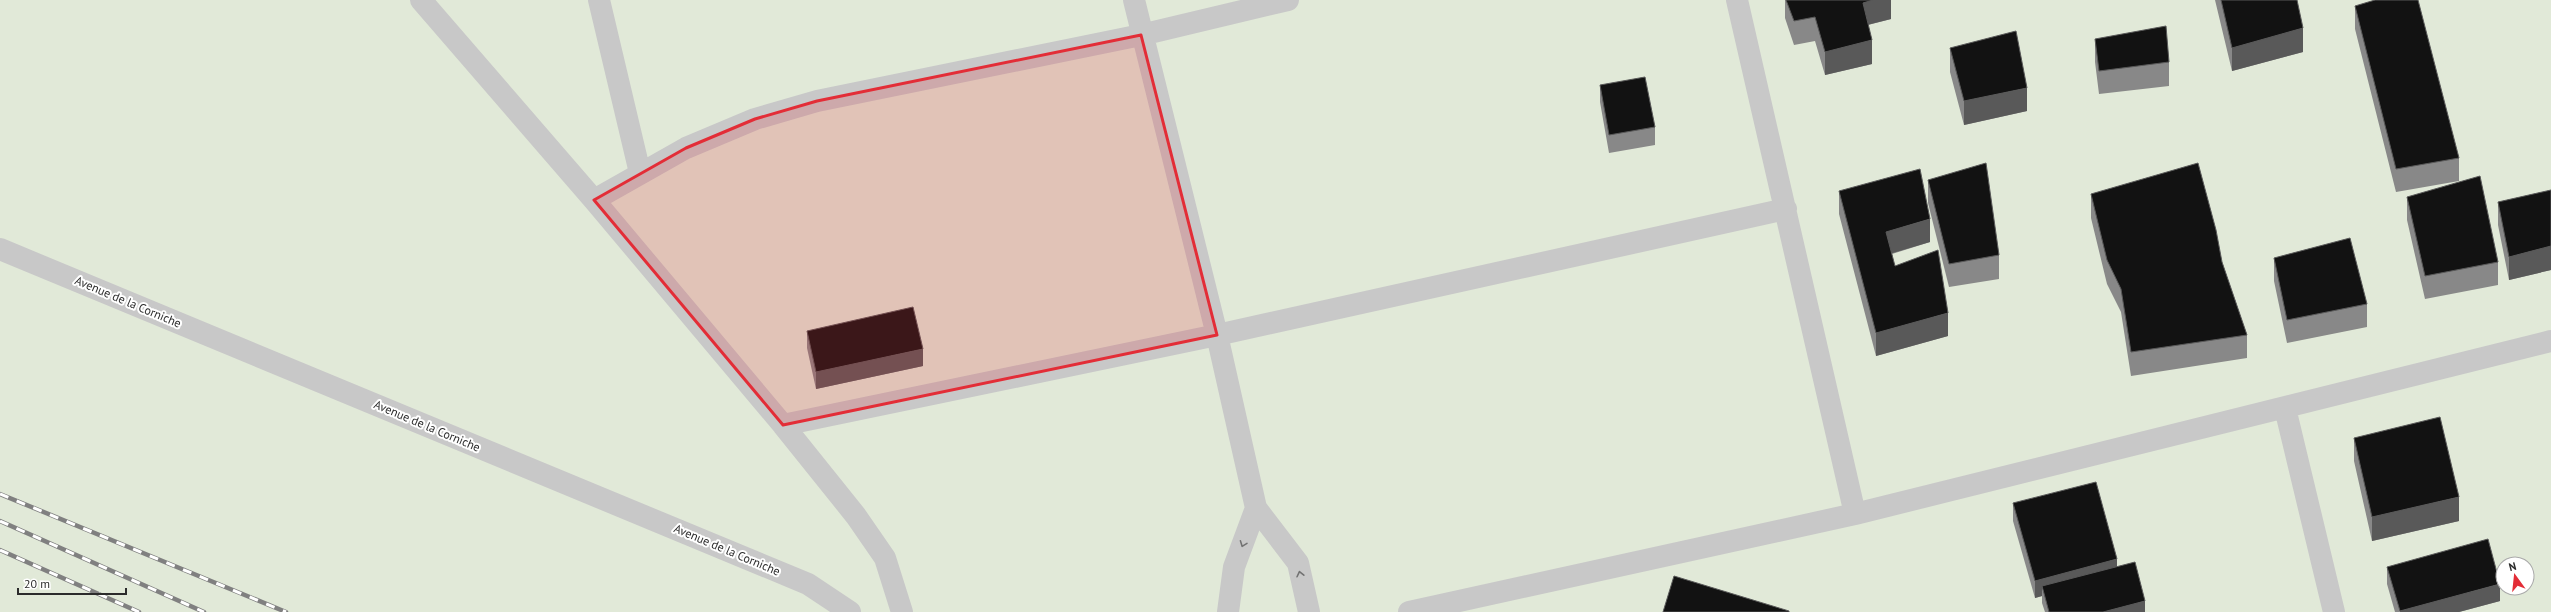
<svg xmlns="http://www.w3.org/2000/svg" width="2551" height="612" font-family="'PT Sans',sans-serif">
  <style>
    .green { fill: #e1e9d8; fill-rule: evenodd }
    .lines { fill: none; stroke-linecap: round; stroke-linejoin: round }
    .minor { stroke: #c8c8c8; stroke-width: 22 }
    .tertiary { stroke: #c8c8c8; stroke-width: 22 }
    .rail-casing { stroke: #808080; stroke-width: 4.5 }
    .rail { stroke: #fff; stroke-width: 3; stroke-dasharray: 9; stroke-linecap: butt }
    .wall { fill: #888 }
    .shaded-wall { fill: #595959 }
    .building { fill: #121212; stroke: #595959 }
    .oneway { stroke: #727272 }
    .marked { fill: #e32d37; fill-opacity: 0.2; stroke: #e32d37; stroke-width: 3; stroke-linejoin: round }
    .labels { text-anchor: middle; stroke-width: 4; stroke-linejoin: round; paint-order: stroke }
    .street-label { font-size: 12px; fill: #2b2b2b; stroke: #fff }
  </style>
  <rect width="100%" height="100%" fill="#fff"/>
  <!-- green -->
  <path class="green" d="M 0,0 L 2551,0 L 2551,612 L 0,612 ZM 2503,564 L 2527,564 L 2527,588 L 2503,588 Z"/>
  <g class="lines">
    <!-- minor -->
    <path class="minor" d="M 421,0 L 594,200 L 783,425 L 856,516 L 885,558 L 902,612
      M 599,0 L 640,173
      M 1134,0 L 1217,335 L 1256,508 L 1298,563 L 1309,612
      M 1737,0 L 1855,514
      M 594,200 L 686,148 L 755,119 L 817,101 L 1141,35 L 1288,0
      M 2285,408 L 2334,612
      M 783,425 L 1217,335 L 1786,209
      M 1228,612 L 1234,567 L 1256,508
      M 1409,612 L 1855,514 L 2551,341"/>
    <!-- tertiary -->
    <path class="tertiary" d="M 0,249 L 808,584 L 850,612"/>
    <defs>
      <path id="rail" d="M 0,494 L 286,612
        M 0,521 L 204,612
        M 0,550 L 139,612"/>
    </defs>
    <!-- rail casing -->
    <use href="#rail" class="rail-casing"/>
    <!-- rail -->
    <use href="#rail" class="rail"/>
  </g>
  <!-- wall -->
  <path class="wall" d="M 1785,0 L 1891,0 L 1891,19 L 1868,25 L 1872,64 L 1825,75 L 1815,41 L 1794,45 L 1785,18 Z
    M 2215,0 L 2297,0 L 2303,52 L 2232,71 Z
    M 2355,6 L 2459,158 L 2459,181 L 2396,192 L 2355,29 Z
    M 2095,39 L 2169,62 L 2169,86 L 2099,94 L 2095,62 Z
    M 1950,48 L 2027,111 L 1964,125 L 1950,72 Z
    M 1600,85 L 1655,127 L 1655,145 L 1609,153 L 1600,102 Z
    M 1928,180 L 1999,255 L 1999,279 L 1949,287 L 1928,203 Z
    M 2551,190 L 2551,270 L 2509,280 L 2498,225 L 2498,202 Z
    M 1839,191 L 1930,242 L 1892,254 L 1895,266 L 1948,336 L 1876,356 L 1839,214 Z
    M 2091,194 L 2222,262 L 2247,335 L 2247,358 L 2131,376 L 2121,312 L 2107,284 L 2091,218 Z
    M 2407,197 L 2498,262 L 2498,285 L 2425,299 L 2407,220 Z
    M 2274,258 L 2367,304 L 2367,327 L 2287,343 L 2274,281 Z
    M 807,331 L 923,366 L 816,389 L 807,348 Z
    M 2354,438 L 2459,521 L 2372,541 L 2354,461 Z
    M 2013,503 L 2117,566 L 2145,612 L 2045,612 L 2042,603 L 2042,596 L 2035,598 L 2013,521 Z
    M 2387,567 L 2500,601 L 2459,612 L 2395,612 L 2387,584 Z"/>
  <!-- shaded-wall -->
  <path class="shaded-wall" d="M 1873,0 L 1891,0 L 1891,19 L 1863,26 L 1863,3 Z
    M 2303,28 L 2303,52 L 2232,71 L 2232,48 Z
    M 1872,40 L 1872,64 L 1825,75 L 1825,52 Z
    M 2027,88 L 2027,111 L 1964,125 L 1964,101 Z
    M 1930,219 L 1930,242 L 1886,255 L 1886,232 Z
    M 2551,246 L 2551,270 L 2509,280 L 2509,257 Z
    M 1948,313 L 1948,336 L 1876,356 L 1876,333 Z
    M 923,349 L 923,366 L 816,389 L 816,372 Z
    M 2459,497 L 2459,521 L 2372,541 L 2372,517 Z
    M 2117,559 L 2117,576 L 2042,586 L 2042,596 L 2035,598 L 2035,581 Z
    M 2500,584 L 2500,601 L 2459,612 L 2400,612 L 2400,611 Z
    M 2145,601 L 2145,612 L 2103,612 Z"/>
  <!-- building -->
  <path class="building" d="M 1786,0 L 1873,0 L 1863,3 L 1872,40 L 1825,52 L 1815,17 L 1794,21 Z
    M 2221,0 L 2297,0 L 2303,28 L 2232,48 Z
    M 2375,0 L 2418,0 L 2459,158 L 2396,169 L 2355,6 Z
    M 2166,26 L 2169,62 L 2099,71 L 2095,39 Z
    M 2016,31 L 2027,88 L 1964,101 L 1950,48 Z
    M 1645,77 L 1655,127 L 1609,135 L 1600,85 Z
    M 1986,163 L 1999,255 L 1949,264 L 1928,180 Z
    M 2198,163 L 2216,230 L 2222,262 L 2247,335 L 2131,352 L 2121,289 L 2107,260 L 2091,194 Z
    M 1920,169 L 1930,219 L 1886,232 L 1895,266 L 1938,250 L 1948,313 L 1876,333 L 1839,191 Z
    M 2480,176 L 2498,262 L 2425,276 L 2407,197 Z
    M 2551,190 L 2551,246 L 2509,257 L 2498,202 Z
    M 2350,238 L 2367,304 L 2287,320 L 2274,258 Z
    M 913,307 L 923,349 L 816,372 L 807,331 Z
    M 2440,417 L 2459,497 L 2372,517 L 2354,438 Z
    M 2096,482 L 2117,559 L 2035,581 L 2013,503 Z
    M 2488,539 L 2500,584 L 2400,611 L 2387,567 Z
    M 2135,562 L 2145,601 L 2103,612 L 2049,612 L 2042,586 Z
    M 1674,576 L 1789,611 L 1789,612 L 1663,612 Z"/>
  <!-- one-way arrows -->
  <defs><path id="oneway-chevron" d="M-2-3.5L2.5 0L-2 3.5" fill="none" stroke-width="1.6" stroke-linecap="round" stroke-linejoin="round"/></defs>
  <g class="oneway">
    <use href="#oneway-chevron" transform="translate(1243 544) rotate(111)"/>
    <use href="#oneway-chevron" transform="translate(1300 574) rotate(-103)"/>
  </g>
  <!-- marked area -->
  <path class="marked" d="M 1141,35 L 1217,335 L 783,425 L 594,200 L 686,148 L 755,119 L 817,101 Z"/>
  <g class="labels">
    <!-- street labels -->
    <g class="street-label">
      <text transform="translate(128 302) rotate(23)" y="4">Avenue de la Corniche</text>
      <text transform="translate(427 426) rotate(23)" y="4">Avenue de la Corniche</text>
      <text transform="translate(727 550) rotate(23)" y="4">Avenue de la Corniche</text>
    </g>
  </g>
  <!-- north arrow -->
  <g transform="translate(2515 576) rotate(345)"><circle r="19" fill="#ffffff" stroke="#aaaaaa"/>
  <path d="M0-3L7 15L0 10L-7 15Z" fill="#e32d37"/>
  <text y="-6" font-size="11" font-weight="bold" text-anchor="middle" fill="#2b2b2b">N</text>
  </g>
  <!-- scale -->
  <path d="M18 588v6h108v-6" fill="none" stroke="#2b2b2b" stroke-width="2"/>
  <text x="24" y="588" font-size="12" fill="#2b2b2b" stroke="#ffffff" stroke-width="3" paint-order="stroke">20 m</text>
</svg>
